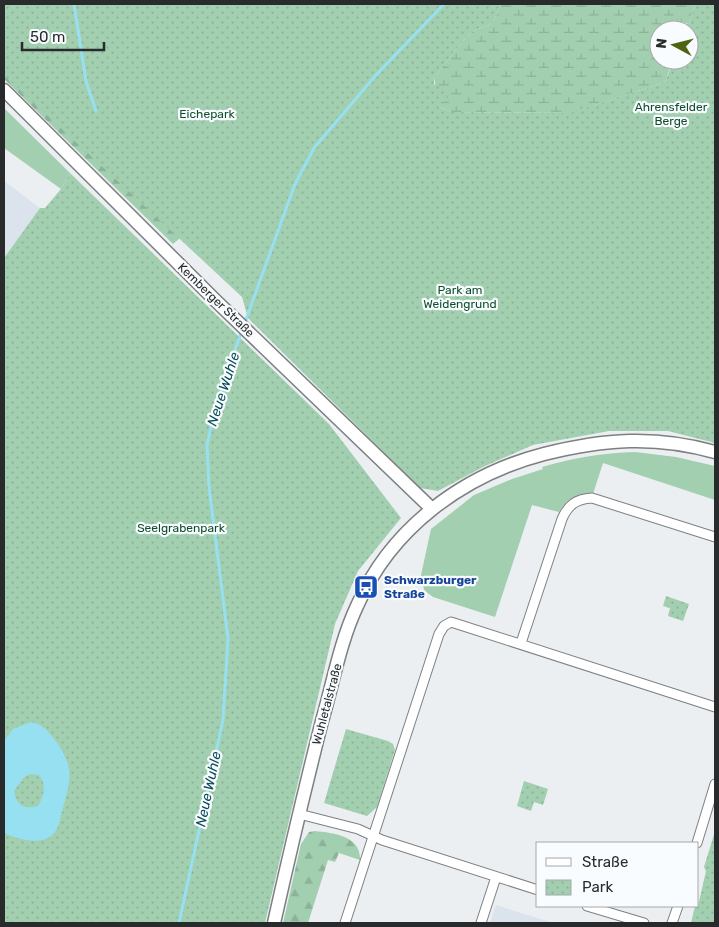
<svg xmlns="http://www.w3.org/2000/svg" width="719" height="927" font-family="Rubik,sans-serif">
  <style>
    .built { fill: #dbe4ec }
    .green { fill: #a2cfb0 }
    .forest { fill: url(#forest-firs) }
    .wetland { fill: url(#wetland-marsh) }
    .park { fill: url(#park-dots) }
    .water { fill: #97e0f1; fill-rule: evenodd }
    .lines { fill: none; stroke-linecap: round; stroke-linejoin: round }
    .stream { stroke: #97e0f1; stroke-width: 3 }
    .minor-casing { stroke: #7d8082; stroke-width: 11 }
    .secondary-casing { stroke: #7d8082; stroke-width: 15 }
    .minor { stroke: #fff; stroke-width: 9 }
    .secondary { stroke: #fff; stroke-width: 12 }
    .labels { text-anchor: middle; stroke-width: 4.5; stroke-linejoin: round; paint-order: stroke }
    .park-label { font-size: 12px; fill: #0f4e2c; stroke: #f9fcfe }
    .street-label { font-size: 12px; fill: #292a2b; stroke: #f9fcfe }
    .transit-label { font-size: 12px; font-weight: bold; fill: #164399; stroke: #f9fcfe; text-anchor: start }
    .water-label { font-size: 14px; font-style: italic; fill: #0a4c59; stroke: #f9fcfe }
  </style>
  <defs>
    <pattern id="forest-firs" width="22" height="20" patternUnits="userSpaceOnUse" patternTransform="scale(1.25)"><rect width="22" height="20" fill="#a2cfb0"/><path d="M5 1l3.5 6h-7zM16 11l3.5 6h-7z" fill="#8cb298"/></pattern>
    <pattern id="wetland-marsh" width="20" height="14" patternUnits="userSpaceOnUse" patternTransform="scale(1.25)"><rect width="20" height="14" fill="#a2cfb0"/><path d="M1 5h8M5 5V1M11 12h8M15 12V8" fill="none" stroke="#8cb298"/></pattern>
    <pattern id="park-dots" width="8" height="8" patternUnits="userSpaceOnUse" patternTransform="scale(1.25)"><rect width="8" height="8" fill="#a2cfb0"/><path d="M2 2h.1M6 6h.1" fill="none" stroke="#8cb298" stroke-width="1.8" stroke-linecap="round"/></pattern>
  </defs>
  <rect width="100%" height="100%" fill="#eceff1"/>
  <!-- built -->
  <path class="built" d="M 4,181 L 40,208 L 4,258 Z
    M 496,905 L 505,908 L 554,923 L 490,923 Z"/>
  <!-- green -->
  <path class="green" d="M 4,108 L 70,173 L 61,189 L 4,148 Z
    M 635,452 L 676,457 L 715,466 L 715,500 L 603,463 L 593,494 C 579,493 566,499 559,512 L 532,505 L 495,617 L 433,597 L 424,590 L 421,575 L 431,529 L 474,495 L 512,479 L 543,469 L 542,467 C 573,458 602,453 635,452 Z"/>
  <!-- forest -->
  <path class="forest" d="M 4,27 L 189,231 L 173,244 L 4,79 Z
    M 315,831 C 334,833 361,836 360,860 L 339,853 L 335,862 L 328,860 L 308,923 L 283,923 L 301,844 L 309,832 Z"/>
  <!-- wetland -->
  <path class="wetland" d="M 500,4 L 695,4 L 689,24 L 674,20 L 675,30 L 659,30 L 659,60 L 673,60 L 665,82 L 571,113 L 451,112 L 440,107 L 434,78 C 445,64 456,48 469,35 C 484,20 491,37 500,4 Z"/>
  <!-- park -->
  <path class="park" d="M 4,4 L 500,4 C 491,37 484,20 469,35 C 456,48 445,64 434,78 L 434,84 L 451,93 L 440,107 L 451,112 L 570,113 L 665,82 L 674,60 L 689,60 L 689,30 L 675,30 L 674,18 L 680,18 L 683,24 L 689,24 L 695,4 L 715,4 L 715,443 L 668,431 L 609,431 L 533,445 L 483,467 L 438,491 L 420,488 L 248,318 L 242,297 L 4,75 Z
    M 70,173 L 329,424 L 401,518 L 358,571 L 335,624 L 265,923 L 4,923 L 4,258 L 40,208 L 45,208 L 61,189 Z
    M 666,596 L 689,604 L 683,621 L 668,616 L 670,608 L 663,606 Z
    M 346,729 L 388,741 L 393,744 L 395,750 L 377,807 L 367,816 L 324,803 Z
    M 524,781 L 548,789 L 543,805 L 534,802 L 531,811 L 517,806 Z
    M 715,831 L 715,923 L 691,923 L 695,906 L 698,906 L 706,871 L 704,867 Z"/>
  <!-- water -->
  <path class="water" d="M 31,722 C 44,725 47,730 55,740 C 75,767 71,779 62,812 C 60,818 59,828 54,833 C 43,847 17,839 4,833 L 4,741 L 13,729 ZM 31,774 L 39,775 C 47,785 44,796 38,806 C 24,810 16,805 14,791 L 24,777 Z"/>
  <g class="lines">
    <!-- stream -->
    <path class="stream" d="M 74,4 L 86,81 L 96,111
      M 244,325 L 295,184 L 314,148 L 376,75 L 444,4
      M 179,923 L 223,720 L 228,638 L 209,487 L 207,445 L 216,405 L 242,330"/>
    <defs>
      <path id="minor" d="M 521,643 L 562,519 C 568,505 576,499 592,498 L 715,537
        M 299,814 L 358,829 L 382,840 L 538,890
        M 697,843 L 715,784
        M 587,906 L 644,923
        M 345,923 L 439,634 L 444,626 L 451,622 L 715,707
        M 481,923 L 496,877
        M 672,923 L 678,906"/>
      <path id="secondary" d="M 4,90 L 215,300 L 431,508
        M 274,923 C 289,856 305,788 322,721 C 333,683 340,642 357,606 C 391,528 463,475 544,454 C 604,439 655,435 715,452"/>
    </defs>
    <!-- minor casing -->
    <use href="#minor" class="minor-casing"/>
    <!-- secondary casing -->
    <use href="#secondary" class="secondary-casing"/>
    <!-- minor -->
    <use href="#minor" class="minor"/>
    <!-- secondary -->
    <use href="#secondary" class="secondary"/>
  </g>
  <!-- icons -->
  <defs>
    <symbol id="bus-square" viewBox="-11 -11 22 22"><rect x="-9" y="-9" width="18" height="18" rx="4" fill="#1a4fb4" stroke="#f9fcfe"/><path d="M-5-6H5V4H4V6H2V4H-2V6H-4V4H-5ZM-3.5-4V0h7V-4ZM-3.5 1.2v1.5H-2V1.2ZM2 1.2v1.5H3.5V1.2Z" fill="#fff"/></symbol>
  </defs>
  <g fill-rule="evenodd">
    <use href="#bus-square" x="352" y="573" width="28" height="28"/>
  </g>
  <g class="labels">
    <!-- park labels -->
    <g class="park-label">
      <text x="671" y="111">Ahrensfelder<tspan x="671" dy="14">Berge</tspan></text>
      <text x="207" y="118">Eichepark</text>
      <text x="460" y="294">Park am<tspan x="460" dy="14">Weidengrund</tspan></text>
      <text x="181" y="532">Seelgrabenpark</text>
    </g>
    <!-- street labels -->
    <g class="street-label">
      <text transform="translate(216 300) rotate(44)" y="4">Kemberger Straße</text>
      <text transform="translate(327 704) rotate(-75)" y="4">Wuhletalstraße</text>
    </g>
    <!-- transit labels -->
    <g class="transit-label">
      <text x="384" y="584">Schwarzburger<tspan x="384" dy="14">Straße</tspan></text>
    </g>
    <!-- water labels -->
    <g class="water-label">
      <text transform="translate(223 389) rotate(-72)" y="5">Neue Wuhle</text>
      <text transform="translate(208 789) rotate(-78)" y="5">Neue Wuhle</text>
    </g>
  </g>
  <!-- border -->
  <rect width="719" height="927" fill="none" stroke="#292a2b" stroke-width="10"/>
  <!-- legend -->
  <rect x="536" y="842" width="162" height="65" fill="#f9fcfe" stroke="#a6a8aa"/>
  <rect x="546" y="858" width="25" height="8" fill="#ffffff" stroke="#a6a8aa"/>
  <text x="582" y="867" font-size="15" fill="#292a2b">Straße</text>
  <rect x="546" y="880" width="25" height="15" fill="url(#park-dots)" stroke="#a6a8aa"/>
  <text x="582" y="892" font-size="15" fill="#292a2b">Park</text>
  <!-- north arrow -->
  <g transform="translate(674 45) rotate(277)"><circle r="24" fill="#f9fcfe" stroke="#a6a8aa"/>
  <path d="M0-4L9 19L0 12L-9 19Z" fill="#4e6411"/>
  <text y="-8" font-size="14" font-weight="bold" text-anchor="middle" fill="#292a2b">N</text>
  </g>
  <!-- scale -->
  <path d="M22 42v8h82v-8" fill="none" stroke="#292a2b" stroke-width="2.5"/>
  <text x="30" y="42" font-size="15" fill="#292a2b" stroke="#f9fcfe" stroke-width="4" paint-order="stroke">50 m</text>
</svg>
